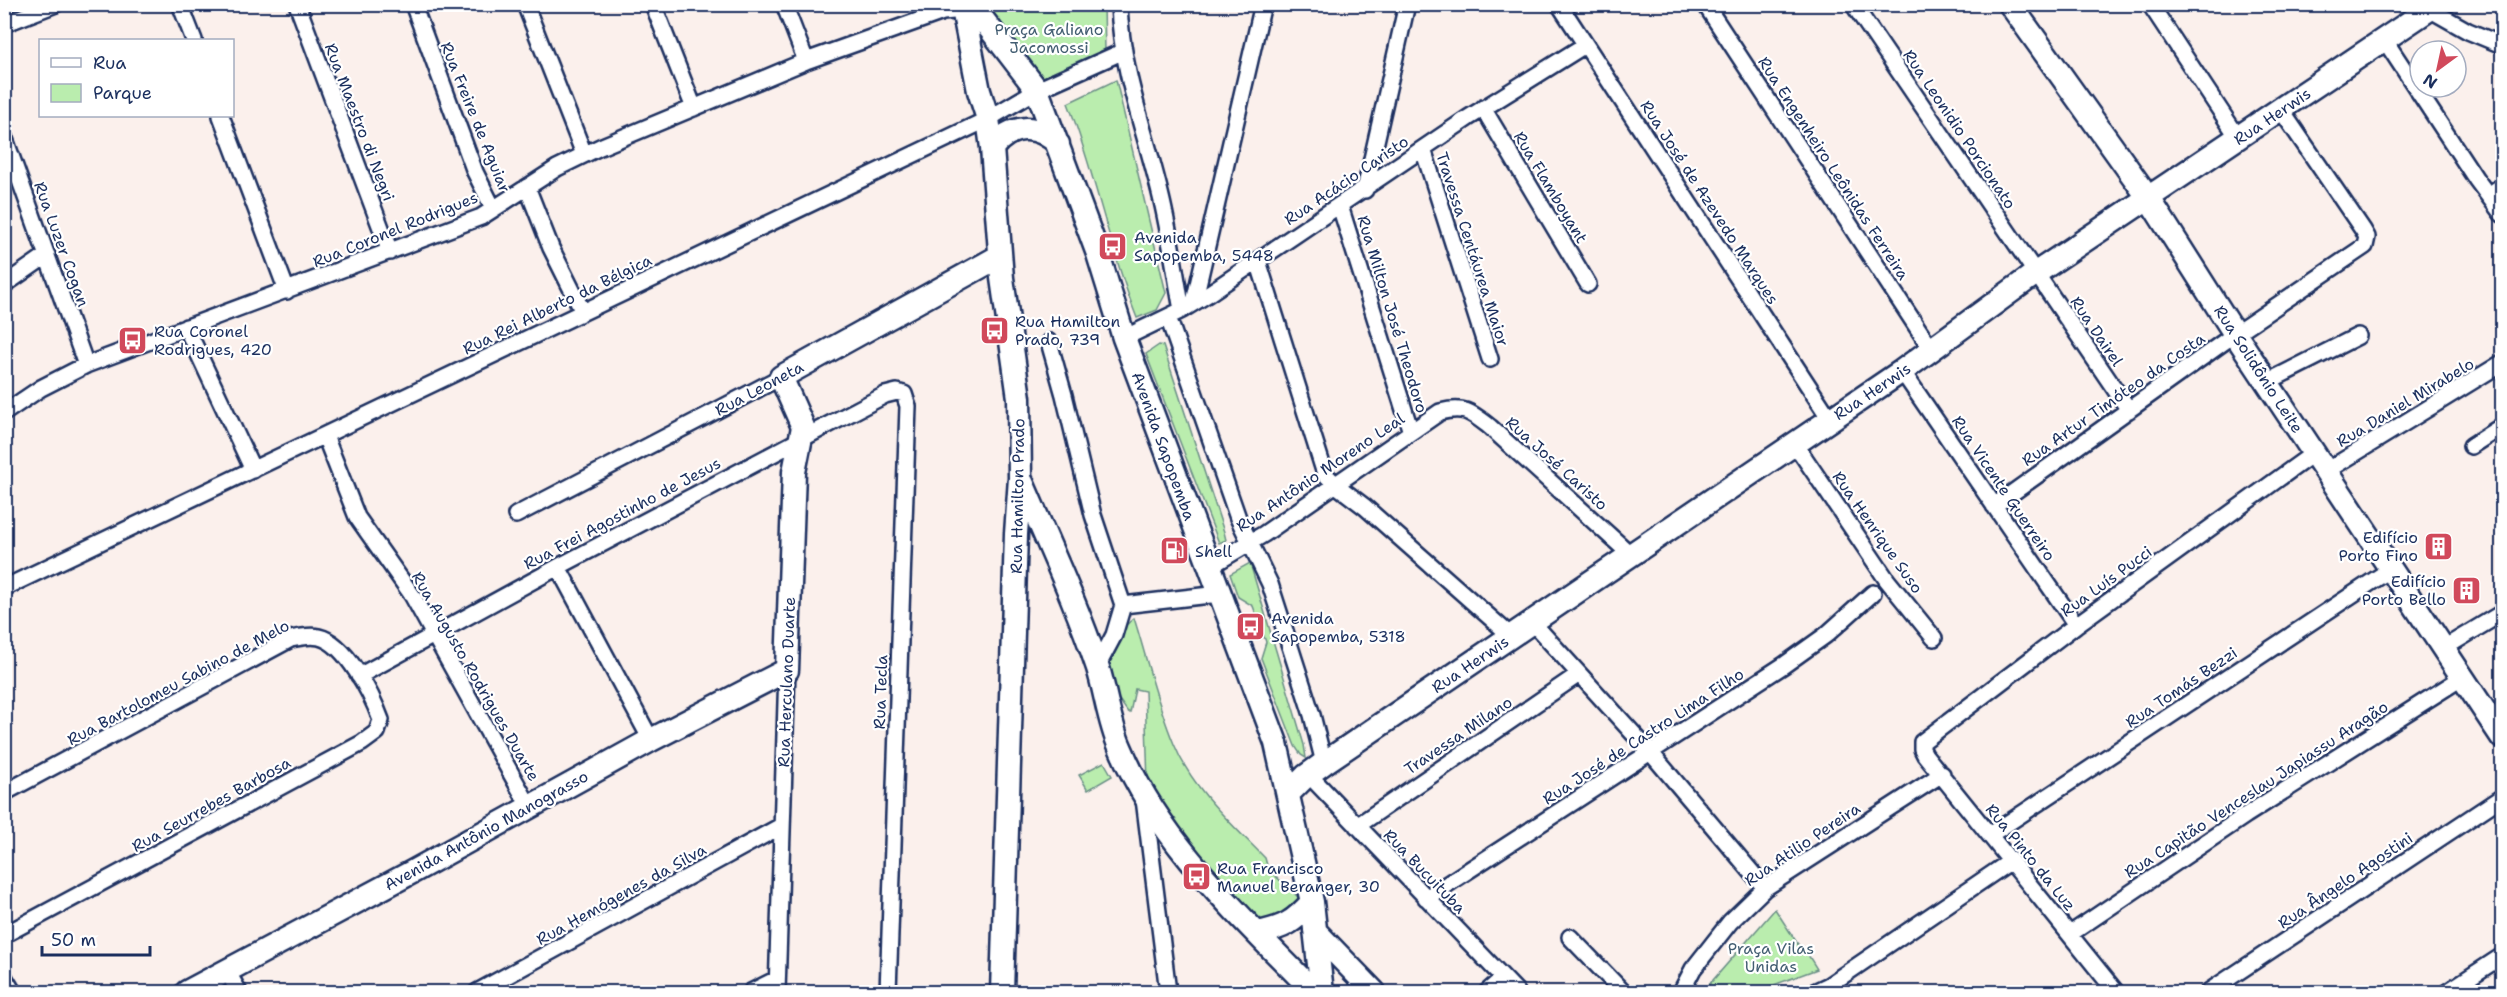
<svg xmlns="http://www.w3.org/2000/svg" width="2507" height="997" font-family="'Shantell Sans',sans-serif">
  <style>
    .green { fill: #baedae; stroke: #6a8e86; stroke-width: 1.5 }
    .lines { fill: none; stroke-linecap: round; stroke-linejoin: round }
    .street-casing { stroke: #1b2f5e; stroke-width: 20 }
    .secondary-casing { stroke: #1b2f5e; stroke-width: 27 }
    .street { stroke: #fff; stroke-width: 15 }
    .secondary { stroke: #fff; stroke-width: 22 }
    .labels { text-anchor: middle; stroke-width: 4.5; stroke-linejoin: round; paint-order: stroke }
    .park-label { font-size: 16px; fill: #435e72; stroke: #fff }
    .street-label { font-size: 16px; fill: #1b2f5e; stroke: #fff }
    .poi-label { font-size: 16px; fill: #1b2f5e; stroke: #fff; text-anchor: start }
  </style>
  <rect width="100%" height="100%" fill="#fbf0ec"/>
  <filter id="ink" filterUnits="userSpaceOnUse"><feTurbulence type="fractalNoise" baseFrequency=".0167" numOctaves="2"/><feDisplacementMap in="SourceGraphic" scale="12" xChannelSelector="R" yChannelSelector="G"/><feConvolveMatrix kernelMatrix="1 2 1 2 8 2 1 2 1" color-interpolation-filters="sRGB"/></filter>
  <g filter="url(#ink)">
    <!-- green -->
    <path class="green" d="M 986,5 L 1104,5 L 1105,51 L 1045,77 L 1033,73 L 986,12 Z
      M 1116,80 L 1166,293 L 1157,310 L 1137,318 C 1109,248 1095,173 1068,103 Z
      M 1159,345 L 1163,346 L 1224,532 L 1226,540 L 1219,543 L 1146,354 Z
      M 1250,563 L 1304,745 L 1306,758 L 1301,755 L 1295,746 L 1261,658 L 1266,642 L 1253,606 L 1238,597 L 1230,574 Z
      M 1134,618 C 1147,659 1157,704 1174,744 C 1192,789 1232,824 1265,858 L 1268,869 L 1298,897 L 1297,908 L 1272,926 L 1257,920 L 1204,864 L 1148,784 L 1145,691 L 1135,689 L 1130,713 L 1127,711 L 1110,687 L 1105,671 L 1124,627 Z
      M 1104,762 L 1112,776 L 1088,790 L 1079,775 Z
      M 1775,909 L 1801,949 L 1805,950 L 1817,969 L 1755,992 L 1705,992 L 1707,987 Z"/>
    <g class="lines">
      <defs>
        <path id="street" d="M 180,4 L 194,40
          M 297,4 L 390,252
          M 413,4 L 475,172 L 493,208
          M 525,4 L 584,154
          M 653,4 L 694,108
          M 784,4 L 806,61
          M 1119,4 C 1121,71 1146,133 1161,197 C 1170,234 1175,272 1182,310
          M 1559,4 L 1830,419
          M 1705,4 L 1932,350
          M 1853,4 L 2129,410
          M 2150,4 L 2239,139
          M 2422,5 L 2468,31 L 2502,45
          M 4,24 L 56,4
          M 2384,39 L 2476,179 L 2502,214
          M 1483,108 L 1588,284
          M 221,116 L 287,291
          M 4,136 L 86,365
          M 1423,149 L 1490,359
          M 527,187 L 551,248 L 583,312
          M 1365,190 L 1407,4
          M 2488,195 L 2502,186
          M 1340,206 L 1411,432
          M 1258,261 L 1325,474 L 1336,485 L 1365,507 L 1511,636
          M 4,285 L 47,255
          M 1194,302 L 1263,4
          M 1168,317 L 1238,518 L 1270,584 L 1312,715 L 1324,763
          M 186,327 L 253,470
          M 1124,338 L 1182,310 L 1208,294 L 1468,118 L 1585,45
          M 1049,342 L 1064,395 L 1093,515 L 1123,605
          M 1902,371 L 2076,625
          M 2267,382 L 2358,336
          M 4,413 L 41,388 L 86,365 L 481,217 L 557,168 L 600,147 L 806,61 L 943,12 L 964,10
          M 325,436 L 357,517 L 412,595 L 529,806
          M 1795,444 L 1887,580 L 1934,638
          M 2471,446 L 2502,426
          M 2326,471 L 2502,363
          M 1994,506 L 2235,334 L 2365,246 L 2367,237 L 2363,230 L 2281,110
          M 516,515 L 781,377
          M 558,567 L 651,740
          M 1209,567 L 1264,534 L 1440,412 C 1465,406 1471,412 1490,427 L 1631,555
          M 4,588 L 988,119 L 1037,90 L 1124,51
          M 1123,605 L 1219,594
          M 1532,622 L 1651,753 L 1765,888
          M 2444,648 L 2502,613
          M 1097,667 L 1114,635 L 1123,605
          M 359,676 L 558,567 L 885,395 L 897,392 L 904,394 L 908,406 L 888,992
          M 1308,774 L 1517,992
          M 4,793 L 291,639 C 300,637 310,635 319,637 C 346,643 372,695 381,720 L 377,732 L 362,743 L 4,935
          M 1144,799 L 1168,992
          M 1357,826 L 1579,674
          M 1990,835 L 2391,569
          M 1426,898 L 1784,665 L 1826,635 L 1873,593
          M 2070,934 L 2246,815 L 2463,677
          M 1570,937 L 1623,992
          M 227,971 L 239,992
          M 4,977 L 13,992
          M 477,992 L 781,826
          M 751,992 L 777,979
          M 777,992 L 787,670
          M 1487,992 L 1503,978
          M 1681,992 L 1693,969 L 1730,922 L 1765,888 L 1942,774
          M 1814,992 L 1829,985 L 2011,861
          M 2116,992 L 1925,755 L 1922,749 L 1922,742 L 2076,625 L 2314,453
          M 2208,992 L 2502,797
          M 2447,992 L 2502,956"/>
        <path id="secondary" d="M 962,4 L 979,91 L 988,119 L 992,148 L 1002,278 L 1019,398 L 1020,478 L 1016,534 L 1002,992
          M 971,4 L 1037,90 L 1098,254 L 1124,338 L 1276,743 L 1312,902 L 1322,992
          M 2010,4 L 2148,197 L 2235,334 L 2502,737
          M 992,148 C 1011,124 1037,123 1058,144
          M 1022,482 C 1048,543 1077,605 1098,668 C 1106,694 1109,722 1120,747 C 1160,844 1243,918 1314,992
          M 1289,793 L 1306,776 L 1324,763 L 1902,371 L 2036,273 L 2437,4
          M 1315,931 L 1374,992
          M 1257,933 C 1284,928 1294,922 1312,902
          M 187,992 L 414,871 L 651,740 L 787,670 L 794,472 L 803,427 L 781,377 L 1000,256"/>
      </defs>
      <!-- street casing -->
      <use href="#street" class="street-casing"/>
      <!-- secondary casing -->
      <use href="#secondary" class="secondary-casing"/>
      <!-- street -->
      <use href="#street" class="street"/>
      <!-- secondary -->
      <use href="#secondary" class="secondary"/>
    </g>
  </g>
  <!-- icons -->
  <defs>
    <symbol id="bus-square" viewBox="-11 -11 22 22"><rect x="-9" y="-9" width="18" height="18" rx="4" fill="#d1495b" stroke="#fff"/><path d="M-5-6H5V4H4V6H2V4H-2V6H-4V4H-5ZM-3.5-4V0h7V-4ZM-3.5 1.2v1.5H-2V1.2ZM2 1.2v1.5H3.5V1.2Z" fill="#fff"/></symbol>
    <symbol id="building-square" viewBox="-11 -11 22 22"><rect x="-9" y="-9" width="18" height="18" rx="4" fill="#d1495b" stroke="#fff"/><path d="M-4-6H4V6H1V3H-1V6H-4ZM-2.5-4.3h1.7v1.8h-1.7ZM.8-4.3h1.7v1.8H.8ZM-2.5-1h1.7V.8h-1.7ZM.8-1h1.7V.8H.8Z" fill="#fff"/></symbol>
    <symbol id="fuel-square" viewBox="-11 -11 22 22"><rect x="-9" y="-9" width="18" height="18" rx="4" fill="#d1495b" stroke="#fff"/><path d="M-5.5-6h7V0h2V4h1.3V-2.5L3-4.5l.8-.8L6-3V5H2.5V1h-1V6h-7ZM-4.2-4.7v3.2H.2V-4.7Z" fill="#fff"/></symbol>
  </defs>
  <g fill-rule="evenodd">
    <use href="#bus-square" x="1096" y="230" width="33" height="33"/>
    <use href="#bus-square" x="978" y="314" width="33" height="33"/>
    <use href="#bus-square" x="116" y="324" width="33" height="33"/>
    <use href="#building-square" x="2422" y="530" width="33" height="33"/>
    <use href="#fuel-square" x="1158" y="534" width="33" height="33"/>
    <use href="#building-square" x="2450" y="574" width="33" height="33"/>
    <use href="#bus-square" x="1234" y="610" width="33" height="33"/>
    <use href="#bus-square" x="1180" y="860" width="33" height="33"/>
  </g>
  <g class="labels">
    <!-- park labels -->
    <g class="park-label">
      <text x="1049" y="35">Praça Galiano<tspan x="1049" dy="18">Jacomossi</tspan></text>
      <text x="1771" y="954">Praça Vilas<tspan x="1771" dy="18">Unidas</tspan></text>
    </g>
    <!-- street labels -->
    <g class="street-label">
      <text transform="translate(2272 116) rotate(-34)" y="6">Rua Herwis</text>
      <text transform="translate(476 117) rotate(68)" y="6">Rua Freire de Aguiar</text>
      <text transform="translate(360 122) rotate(69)" y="6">Rua Maestro di Negri</text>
      <text transform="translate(1960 129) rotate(56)" y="6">Rua Leonidio Porcionato</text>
      <text transform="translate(1834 168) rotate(57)" y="6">Rua Engenheiro Leônidas Ferreira</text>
      <text transform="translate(1346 180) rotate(-34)" y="6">Rua Acácio Caristo</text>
      <text transform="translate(1551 187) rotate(59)" y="6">Rua Flamboyant</text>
      <text transform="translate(1710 202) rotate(57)" y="6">Rua José de Azevedo Marques</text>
      <text transform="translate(395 229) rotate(-22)" y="6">Rua Coronel Rodrigues</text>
      <text transform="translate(62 244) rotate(70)" y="6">Rua Luzer Cogan</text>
      <text transform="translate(1473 249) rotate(72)" y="6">Travessa Centáurea Maior</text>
      <text transform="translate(557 304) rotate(-26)" y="6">Rua Rei Alberto da Bélgica</text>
      <text transform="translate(1393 314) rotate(73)" y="6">Rua Milton José Theodoro</text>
      <text transform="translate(2097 331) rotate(56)" y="6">Rua Dairel</text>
      <text transform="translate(2259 369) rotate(57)" y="6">Rua Solidônio Leite</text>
      <text transform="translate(759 388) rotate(-28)" y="6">Rua Leoneta</text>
      <text transform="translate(1872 391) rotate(-34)" y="6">Rua Herwis</text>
      <text transform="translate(2113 399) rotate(-35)" y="6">Rua Artur Timóteo da Costa</text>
      <text transform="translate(2405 402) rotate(-31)" y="6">Rua Daniel Mirabelo</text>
      <text transform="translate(1164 446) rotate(70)" y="6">Avenida Sapopemba</text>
      <text transform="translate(1557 463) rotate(42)" y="6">Rua José Caristo</text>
      <text transform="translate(1320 472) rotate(-34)" y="6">Rua Antônio Moreno Leal</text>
      <text transform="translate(2004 488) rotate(56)" y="6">Rua Vicente Guerreiro</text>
      <text transform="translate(1017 496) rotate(-89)" y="6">Rua Hamilton Prado</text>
      <text transform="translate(622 513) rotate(-28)" y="6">Rua Frei Agostinho de Jesus</text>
      <text transform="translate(1878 532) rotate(55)" y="6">Rua Henrique Suso</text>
      <text transform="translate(2106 581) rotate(-36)" y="6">Rua Luís Pucci</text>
      <text transform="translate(1470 664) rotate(-34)" y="6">Rua Herwis</text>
      <text transform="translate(476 676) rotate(60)" y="6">Rua Augusto Rodrigues Duarte</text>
      <text transform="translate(178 682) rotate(-28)" y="6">Rua Bartolomeu Sabino de Melo</text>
      <text transform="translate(786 682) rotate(-88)" y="6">Rua Herculano Duarte</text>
      <text transform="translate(2181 687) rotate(-34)" y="6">Rua Tomás Bezzi</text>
      <text transform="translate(880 692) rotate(-88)" y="6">Rua Tecla</text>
      <text transform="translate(1458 735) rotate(-34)" y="6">Travessa Milano</text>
      <text transform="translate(1643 736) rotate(-33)" y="6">Rua José de Castro Lima Filho</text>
      <text transform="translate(2256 789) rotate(-33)" y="6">Rua Capitão Venceslau Japiassu Aragão</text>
      <text transform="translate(211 804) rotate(-29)" y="6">Rua Seurrebes Barbosa</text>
      <text transform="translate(486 830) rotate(-29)" y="6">Avenida Antônio Manograsso</text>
      <text transform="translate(1802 844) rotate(-34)" y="6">Rua Atilio Pereira</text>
      <text transform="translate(2031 857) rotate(51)" y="6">Rua Pinto da Luz</text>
      <text transform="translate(1425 871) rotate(46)" y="6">Rua Bucuituba</text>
      <text transform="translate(2345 880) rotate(-34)" y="6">Rua Ângelo Agostini</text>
      <text transform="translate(621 894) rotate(-29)" y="6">Rua Hemógenes da Silva</text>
    </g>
    <!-- poi labels -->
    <g class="poi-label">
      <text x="1134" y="243">Avenida<tspan x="1134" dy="18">Sapopemba, 5448</tspan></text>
      <text x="1015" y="327">Rua Hamilton<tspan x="1015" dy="18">Prado, 739</tspan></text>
      <text x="154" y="337">Rua Coronel<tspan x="154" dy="18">Rodrigues, 420</tspan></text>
      <text x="2418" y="543" text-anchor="end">Edifício<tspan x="2418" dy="18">Porto Fino</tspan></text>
      <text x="1195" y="557">Shell</text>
      <text x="2446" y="587" text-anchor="end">Edifício<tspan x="2446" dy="18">Porto Bello</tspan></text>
      <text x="1271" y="624">Avenida<tspan x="1271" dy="18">Sapopemba, 5318</tspan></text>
      <text x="1217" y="874">Rua Francisco<tspan x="1217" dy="18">Manuel Beranger, 30</tspan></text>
    </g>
  </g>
  <!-- margin -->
  <rect width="2507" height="997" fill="none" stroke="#fff" stroke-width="24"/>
  <rect x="12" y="12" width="2483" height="973" fill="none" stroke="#1b2f5e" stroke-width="2" filter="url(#ink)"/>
  <!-- legend -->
  <rect x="39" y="39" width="195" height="78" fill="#ffffff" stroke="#a4acbf" stroke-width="1.5"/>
  <rect x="51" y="58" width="30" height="9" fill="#ffffff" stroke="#a4acbf" stroke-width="1.5"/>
  <text x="93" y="69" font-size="18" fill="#1b2f5e">Rua</text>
  <rect x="51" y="84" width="30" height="18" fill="#baedae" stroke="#a4acbf" stroke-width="1.5"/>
  <text x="93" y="99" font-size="18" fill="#1b2f5e">Parque</text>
  <!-- north arrow -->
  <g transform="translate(2438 69) rotate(213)"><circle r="28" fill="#ffffff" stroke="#a4acbf" stroke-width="1.5"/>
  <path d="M0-4.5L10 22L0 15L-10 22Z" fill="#d1495b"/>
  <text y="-9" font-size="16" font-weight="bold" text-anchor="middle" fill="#1b2f5e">N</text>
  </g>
  <!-- scale -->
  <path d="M42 946v9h108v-9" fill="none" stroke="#1b2f5e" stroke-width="3"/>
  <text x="51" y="946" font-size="18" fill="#1b2f5e" stroke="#ffffff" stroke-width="4.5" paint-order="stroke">50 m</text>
</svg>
